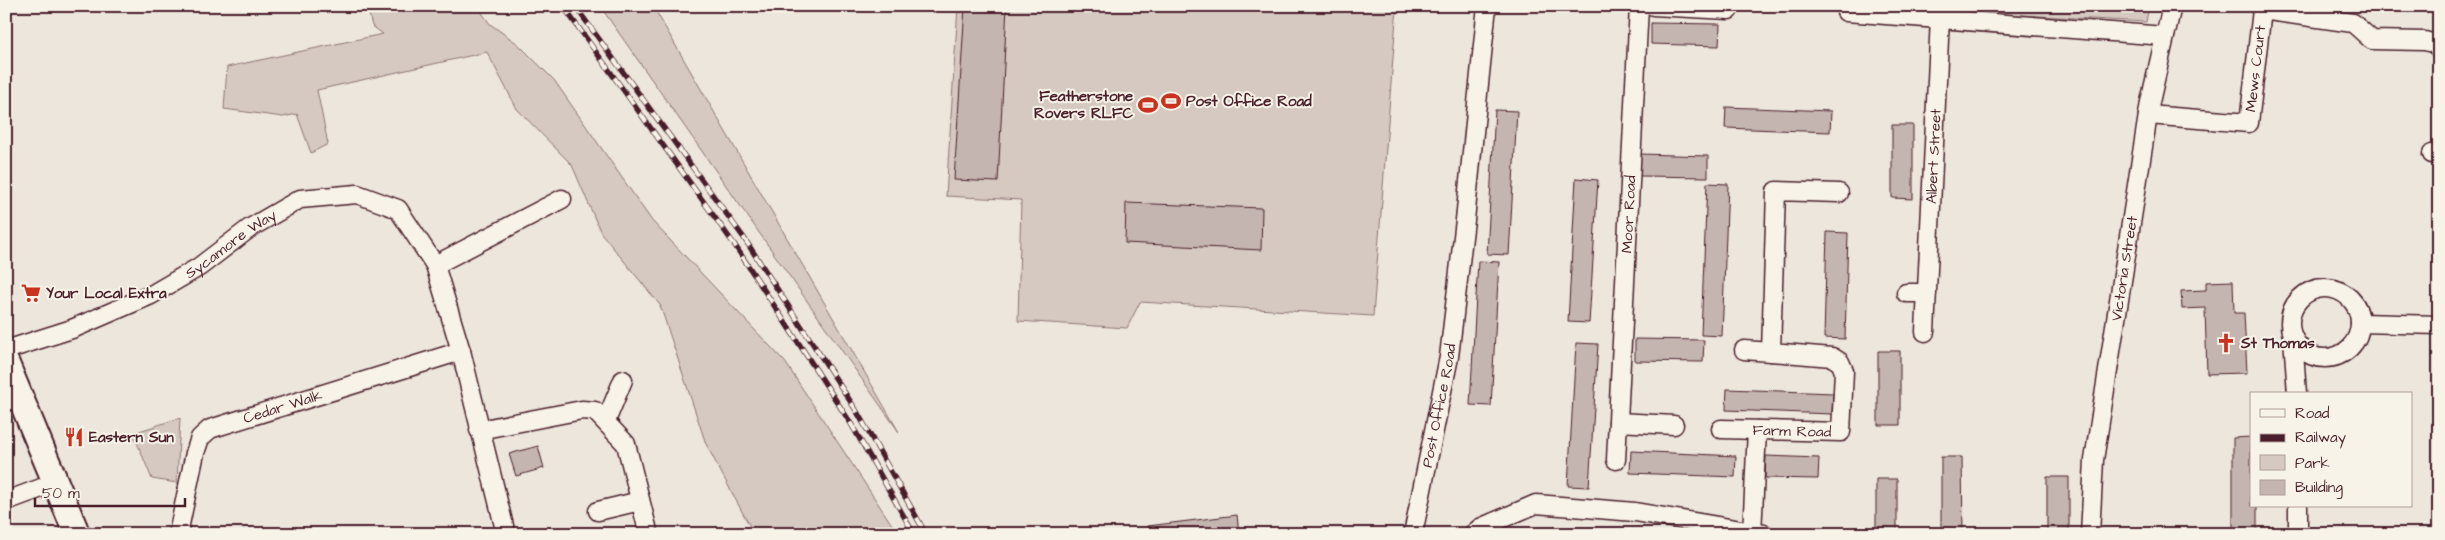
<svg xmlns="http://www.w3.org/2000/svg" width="2445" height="540" font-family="'Architects Daughter',sans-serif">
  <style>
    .green { fill: #d5c9c2; stroke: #907476 }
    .building { fill: #c4b5b0; stroke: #4a1f2b }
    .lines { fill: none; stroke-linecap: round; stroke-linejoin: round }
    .street-casing { stroke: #4a1f2b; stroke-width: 21 }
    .secondary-casing { stroke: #4a1f2b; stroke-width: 29 }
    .street { stroke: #f7f3e8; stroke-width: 18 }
    .secondary { stroke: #f7f3e8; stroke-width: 25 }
    .rail-casing { stroke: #4a1f2b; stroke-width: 5.5 }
    .rail { stroke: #f7f3e8; stroke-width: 4; stroke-dasharray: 11; stroke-linecap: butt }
    .labels { text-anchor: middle; stroke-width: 4; stroke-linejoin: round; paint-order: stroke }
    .street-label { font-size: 15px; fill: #4a1f2b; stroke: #f7f3e8 }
    .poi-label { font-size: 15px; font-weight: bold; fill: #4a1f2b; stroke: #f7f3e8; text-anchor: start }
  </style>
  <rect width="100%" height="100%" fill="#ece6dd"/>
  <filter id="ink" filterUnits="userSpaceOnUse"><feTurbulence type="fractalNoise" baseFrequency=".02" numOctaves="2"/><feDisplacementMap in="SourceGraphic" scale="10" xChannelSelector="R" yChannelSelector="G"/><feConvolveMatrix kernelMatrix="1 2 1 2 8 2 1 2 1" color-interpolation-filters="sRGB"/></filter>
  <g filter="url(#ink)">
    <!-- green -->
    <path class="green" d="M 367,6 L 477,6 L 490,24 L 518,44 L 554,80 L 652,221 L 785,362 L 898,534 L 754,534 L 706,444 L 660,305 L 601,233 L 572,165 L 517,109 L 487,52 L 317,90 L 328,144 L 311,153 L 297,114 L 283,117 L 224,109 L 227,67 L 383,34 L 372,26 Z
      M 600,6 L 663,6 L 654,8 L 899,432 Z
      M 958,6 L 1397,6 L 1373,316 L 1140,302 L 1127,328 L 1018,321 L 1021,200 L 946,196 Z
      M 1859,6 L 2149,6 L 2146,22 Z
      M 180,418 L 177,483 L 152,479 L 133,433 Z"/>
    <!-- building -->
    <path class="building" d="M 965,6 L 1007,6 L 998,182 L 954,180 Z
      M 1651,23 L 1720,24 L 1719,46 L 1651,44 Z
      M 1726,107 L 1831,111 L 1830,132 L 1725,128 Z
      M 1495,110 L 1517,111 L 1509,255 L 1487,254 Z
      M 1892,125 L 1913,125 L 1913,199 L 1892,198 Z
      M 1640,154 L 1708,156 L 1708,177 L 1640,176 Z
      M 1576,178 L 1598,180 L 1589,323 L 1568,322 Z
      M 1707,183 L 1728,184 L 1722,336 L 1701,335 Z
      M 1126,203 L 1262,208 L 1261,250 L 1125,243 Z
      M 1827,232 L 1848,233 L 1845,339 L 1824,338 Z
      M 1478,261 L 1499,262 L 1491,406 L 1470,405 Z
      M 2233,281 L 2234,313 L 2244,313 L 2247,373 L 2207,374 L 2205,308 L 2182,309 L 2181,291 L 2206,290 L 2206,282 Z
      M 1635,339 L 1704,340 L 1703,362 L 1635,361 Z
      M 1576,343 L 1598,344 L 1589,487 L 1568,486 Z
      M 1878,351 L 1900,351 L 1900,425 L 1878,425 Z
      M 1727,389 L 1833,393 L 1832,414 L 1726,410 Z
      M 2251,437 L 2251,506 L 2257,506 L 2257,534 L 2233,534 L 2233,438 Z
      M 538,446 L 544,468 L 516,476 L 509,454 Z
      M 1631,451 L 1736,456 L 1735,477 L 1630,473 Z
      M 1766,456 L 1819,458 L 1818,479 L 1765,478 Z
      M 1941,457 L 1962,457 L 1963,534 L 1941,534 Z
      M 2047,477 L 2069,477 L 2069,534 L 2047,534 Z
      M 1876,479 L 1897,479 L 1897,534 L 1876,534 Z
      M 1237,515 L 1239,534 L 1149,534 L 1148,526 Z"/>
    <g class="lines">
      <defs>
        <g id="street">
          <path d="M 1653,6 L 1729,10"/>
          <path d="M 1846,12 L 2165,36"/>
          <path id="s1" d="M 2148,115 L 2249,123 L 2262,10 L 2353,23 L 2372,40 L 2425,41 L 2435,44 L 2439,49"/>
          <path d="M 2432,154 L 2439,152"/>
          <path d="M 435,265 L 562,199"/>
          <circle cx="2325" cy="323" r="35"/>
          <path d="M 1906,293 L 1927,293"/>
          <path d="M 2360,323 L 2439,325"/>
          <path id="s2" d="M 1925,332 L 1940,18"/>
          <path d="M 2293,337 L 2297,394"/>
          <path id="s3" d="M 6,350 L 72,329 L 151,295 L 199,267 L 250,228 L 300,199 L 357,194 L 398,209 L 435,265 L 461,351 L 506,534"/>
          <path d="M 1744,350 L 1771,352"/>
          <path d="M 606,421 L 623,380"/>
          <path d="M 1618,422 L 1674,425"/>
          <path id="s4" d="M 1721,429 L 1841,432 L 1844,371 L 1840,362 L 1832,357 L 1771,352 L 1776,191 L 1839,193"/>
          <path d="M 479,430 L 582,410 L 595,411 L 626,444 L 648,531"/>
          <path id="s5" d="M 1616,460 L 1639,6"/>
          <path d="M 6,501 L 55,483"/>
          <path d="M 598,511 L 640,501"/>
          <path id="s6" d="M 178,534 L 195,453 L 200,438 L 210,429 L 461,351"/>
          <path id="s7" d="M 1413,534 L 1449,357 L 1465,220 L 1487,6"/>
          <path d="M 1473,534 L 1480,528 L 1536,504 L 1635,512 L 1765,534"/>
          <path d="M 1752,534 L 1757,430"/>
          <path id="s8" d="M 2090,534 L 2094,460 L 2150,102 L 2172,6"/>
          <path d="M 2298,534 L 2298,506"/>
        </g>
        <path id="secondary" d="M 6,363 L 77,534"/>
      </defs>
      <!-- street casing -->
      <use href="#street" class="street-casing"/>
      <!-- secondary casing -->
      <use href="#secondary" class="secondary-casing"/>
      <!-- street -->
      <use href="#street" class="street"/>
      <!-- secondary -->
      <use href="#secondary" class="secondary"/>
      <defs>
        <path id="rail" d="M 563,6 L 734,244 L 850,422 L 914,534
          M 575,6 L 744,238 L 856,410 L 926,534"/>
      </defs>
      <!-- rail casing -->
      <use href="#rail" class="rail-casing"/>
      <!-- rail -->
      <use href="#rail" class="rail"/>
    </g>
  </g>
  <!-- icons -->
  <defs>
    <symbol id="stadium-bare" viewBox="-9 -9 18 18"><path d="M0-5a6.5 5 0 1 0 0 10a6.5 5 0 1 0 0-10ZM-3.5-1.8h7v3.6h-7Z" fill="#c8321e" stroke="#f7f3e8" stroke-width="2.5" paint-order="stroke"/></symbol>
    <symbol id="supermarket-bare" viewBox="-9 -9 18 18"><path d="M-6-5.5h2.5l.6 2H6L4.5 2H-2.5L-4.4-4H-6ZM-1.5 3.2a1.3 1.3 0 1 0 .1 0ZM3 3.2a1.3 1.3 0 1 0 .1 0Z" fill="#c8321e" stroke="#f7f3e8" stroke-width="2.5" paint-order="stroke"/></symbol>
    <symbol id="church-bare" viewBox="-9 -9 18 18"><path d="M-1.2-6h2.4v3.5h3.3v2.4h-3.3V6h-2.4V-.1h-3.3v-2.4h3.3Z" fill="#c8321e" stroke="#f7f3e8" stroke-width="2.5" paint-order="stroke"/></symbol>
    <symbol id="restaurant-bare" viewBox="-9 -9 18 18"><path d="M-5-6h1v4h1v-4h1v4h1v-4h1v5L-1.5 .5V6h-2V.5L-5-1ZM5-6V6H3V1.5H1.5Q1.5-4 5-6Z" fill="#c8321e" stroke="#f7f3e8" stroke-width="2.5" paint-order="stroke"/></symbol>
  </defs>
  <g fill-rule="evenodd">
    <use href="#stadium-bare" x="1157" y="87" width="28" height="28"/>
    <use href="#stadium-bare" x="1134" y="91" width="28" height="28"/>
    <use href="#supermarket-bare" x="17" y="279" width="28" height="28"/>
    <use href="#church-bare" x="2212" y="329" width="28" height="28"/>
    <use href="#restaurant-bare" x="60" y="423" width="28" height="28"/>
  </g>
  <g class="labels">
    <!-- street labels -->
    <g class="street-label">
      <text dy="5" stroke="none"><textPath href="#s1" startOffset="156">Mews Court</textPath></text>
      <text dy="5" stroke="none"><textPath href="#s2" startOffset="176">Albert Street</textPath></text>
      <text dy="5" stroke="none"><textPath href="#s5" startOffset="246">Moor Road</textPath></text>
      <text dy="5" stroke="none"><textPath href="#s3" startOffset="250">Sycamore Way</textPath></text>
      <text dy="5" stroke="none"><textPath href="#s8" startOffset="268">Victoria Street</textPath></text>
      <text dy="5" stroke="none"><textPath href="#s7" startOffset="131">Post Office Road</textPath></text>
      <text dy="5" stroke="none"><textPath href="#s6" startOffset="188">Cedar Walk</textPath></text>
      <text dy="5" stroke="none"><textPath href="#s4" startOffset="71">Farm Road</textPath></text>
    </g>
    <!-- poi labels -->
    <g class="poi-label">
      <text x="1133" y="101" text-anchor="end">Featherstone<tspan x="1133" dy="17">Rovers RLFC</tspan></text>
      <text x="1186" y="106">Post Office Road</text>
      <text x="46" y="298">Your Local Extra</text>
      <text x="2241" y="348">St Thomas</text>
      <text x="89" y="442">Eastern Sun</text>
    </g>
  </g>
  <!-- margin -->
  <rect width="2445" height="540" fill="none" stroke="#f7f3e8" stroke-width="25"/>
  <rect x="12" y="12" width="2420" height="515" fill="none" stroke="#4a1f2b" stroke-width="2" filter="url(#ink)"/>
  <!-- legend -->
  <rect x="2250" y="392" width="162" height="115" fill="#f7f3e8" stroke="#b29e9c"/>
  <rect x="2260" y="409" width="25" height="8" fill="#f7f3e8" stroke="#b29e9c"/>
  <text x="2295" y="418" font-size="15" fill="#4a1f2b">Road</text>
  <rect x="2260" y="434" width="25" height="8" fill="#4a1f2b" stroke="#b29e9c"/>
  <text x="2295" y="442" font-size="15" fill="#4a1f2b">Railway</text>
  <rect x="2260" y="455" width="25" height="15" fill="#d5c9c2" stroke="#b29e9c"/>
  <text x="2295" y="468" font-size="15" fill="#4a1f2b">Park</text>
  <rect x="2260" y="480" width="25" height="15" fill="#c4b5b0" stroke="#b29e9c"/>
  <text x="2295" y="492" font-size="15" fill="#4a1f2b">Building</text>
  <!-- scale -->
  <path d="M35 498v8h150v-8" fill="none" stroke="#4a1f2b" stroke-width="2.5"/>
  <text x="42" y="498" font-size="15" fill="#4a1f2b" stroke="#f7f3e8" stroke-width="4" paint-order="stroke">50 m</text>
</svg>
